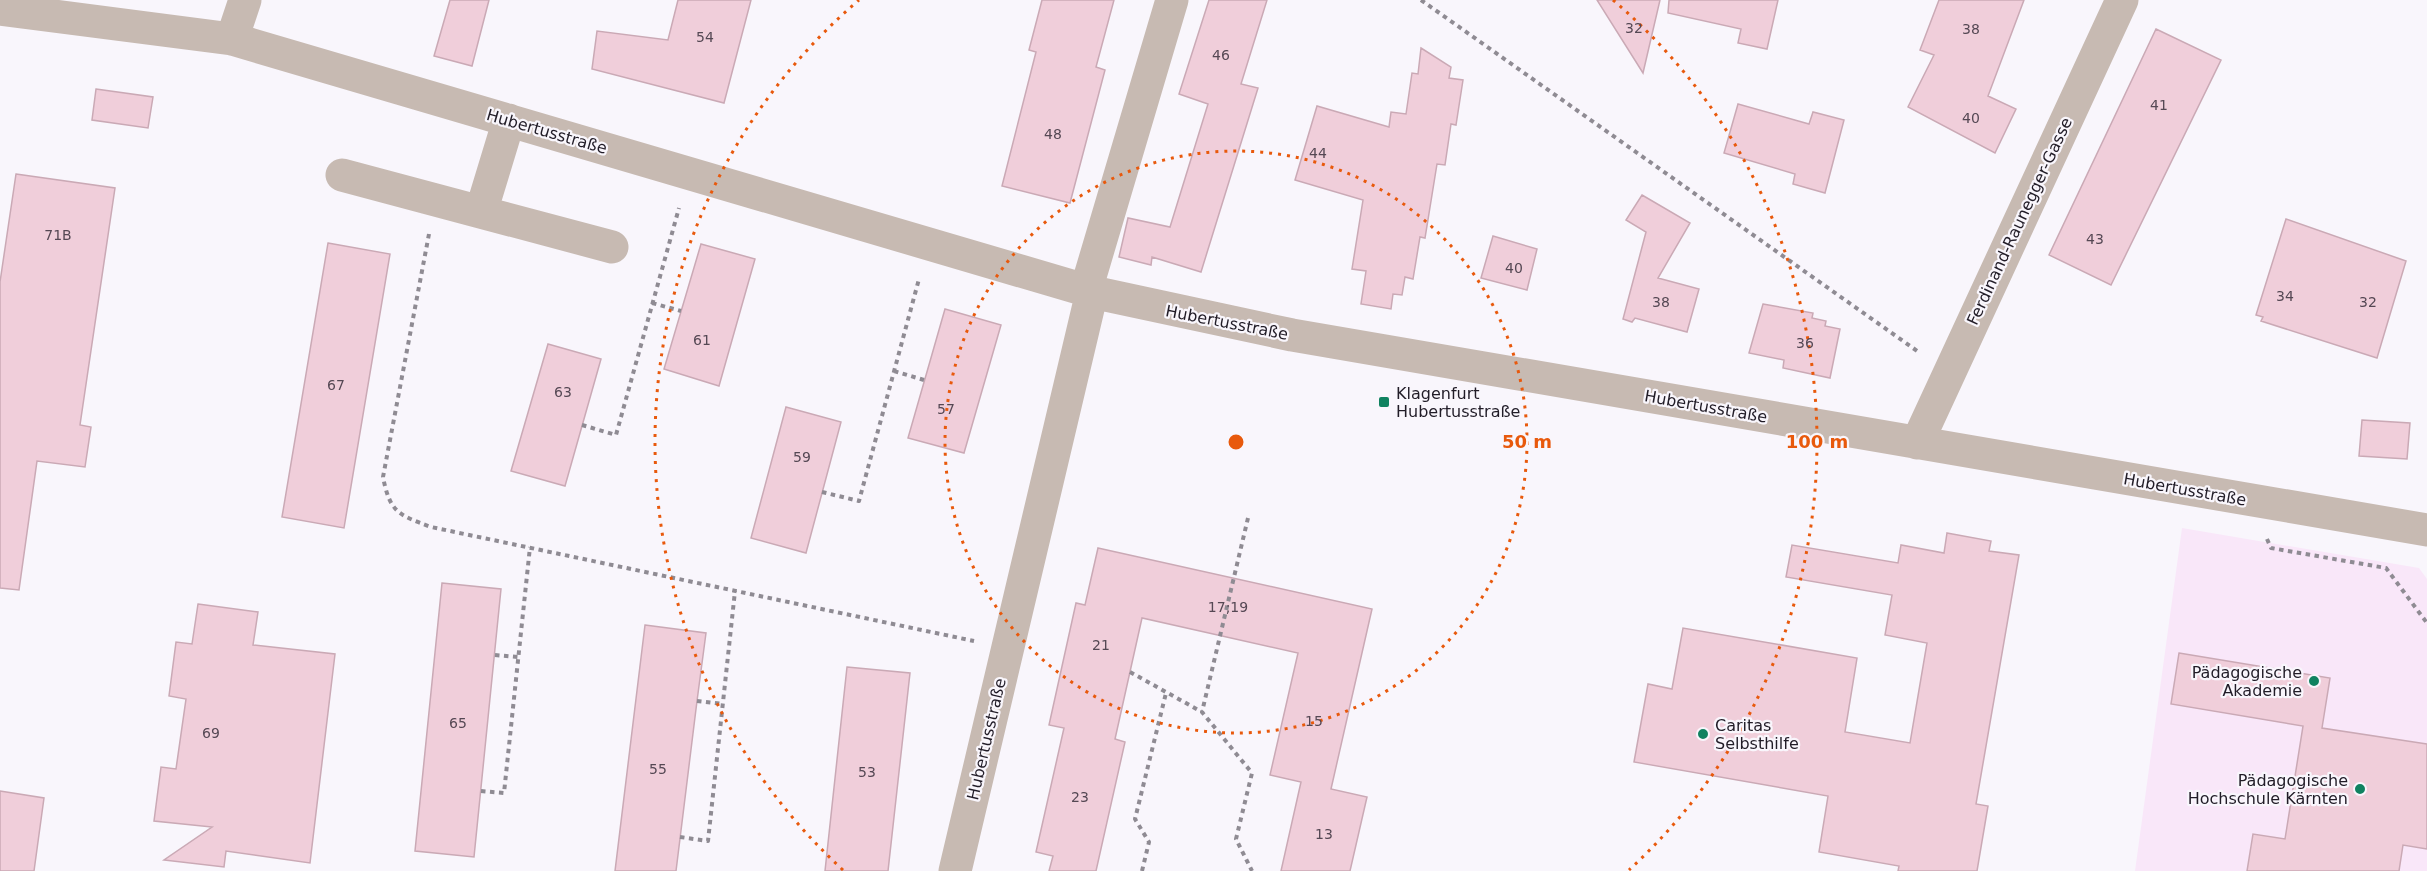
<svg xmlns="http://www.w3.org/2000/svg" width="2427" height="871" font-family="'DejaVu Sans',sans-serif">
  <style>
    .education { fill: #f9e7f9 }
    .building { fill: #f0ceda; stroke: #caa9b5; stroke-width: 1.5 }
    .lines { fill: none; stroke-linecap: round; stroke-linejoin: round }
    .path { stroke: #8f8b93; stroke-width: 4; stroke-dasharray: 4.5 4.5; stroke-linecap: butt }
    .minor { stroke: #c7bab2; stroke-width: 33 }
    .ring { fill: none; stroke: #e8590c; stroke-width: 3; stroke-dasharray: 3 6 }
    .poi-dot { fill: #108260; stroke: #f9f6fc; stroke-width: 2 }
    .labels { text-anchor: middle; stroke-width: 4.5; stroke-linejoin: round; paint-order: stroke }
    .number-label { font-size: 14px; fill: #554854 }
    .street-label { font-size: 16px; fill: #211c27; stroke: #f9f6fc }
    .poi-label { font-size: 16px; fill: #211c27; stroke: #f9f6fc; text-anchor: start }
    .centre { fill: #e8590c; stroke: #f9f6fc; stroke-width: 3 }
    .ring-label { font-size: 18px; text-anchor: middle; font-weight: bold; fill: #e8590c; stroke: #f9f6fc; stroke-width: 4.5; stroke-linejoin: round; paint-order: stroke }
  </style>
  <rect width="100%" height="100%" fill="#f9f6fc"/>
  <!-- education -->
  <path class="education" d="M 2182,528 L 2419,568 L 2427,579 L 2427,871 L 2135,871 Z"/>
  <!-- building -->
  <path class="building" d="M 450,0 L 489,0 L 472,66 L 434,56 Z
    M 678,0 L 751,0 L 724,103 L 592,69 L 597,31 L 668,40 Z
    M 1042,0 L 1114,0 L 1096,67 L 1105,70 L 1070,203 L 1002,186 L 1036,52 L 1029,50 Z
    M 1209,0 L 1267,0 L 1241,84 L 1258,88 L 1201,272 L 1152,257 L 1151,265 L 1119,257 L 1128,218 L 1170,227 L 1208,104 L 1179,94 Z
    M 1597,0 L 1660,0 L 1643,73 Z
    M 1669,0 L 1778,0 L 1767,49 L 1738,43 L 1741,29 L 1668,13 Z
    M 1939,0 L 2024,0 L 1988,96 L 2016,109 L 1995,153 L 1908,107 L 1934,55 L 1920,50 Z
    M 2156,29 L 2221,60 L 2111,285 L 2049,255 Z
    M 1421,48 L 1451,67 L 1449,78 L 1463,80 L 1456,125 L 1451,124 L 1445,165 L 1437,164 L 1425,238 L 1420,237 L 1413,279 L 1405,277 L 1402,295 L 1393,294 L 1391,309 L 1361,304 L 1366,271 L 1352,269 L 1363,200 L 1295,180 L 1317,106 L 1389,127 L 1391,112 L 1406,114 L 1412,73 L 1418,74 Z
    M 96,89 L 153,97 L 148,128 L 92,120 Z
    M 1738,104 L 1809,124 L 1813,112 L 1844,120 L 1825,193 L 1793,184 L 1795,174 L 1724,153 Z
    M 16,174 L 115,188 L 80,425 L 91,427 L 85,467 L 37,461 L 19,590 L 0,588 L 0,282 Z
    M 1642,195 L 1690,223 L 1658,278 L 1699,289 L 1687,332 L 1635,318 L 1632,322 L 1623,319 L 1646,232 L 1626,220 Z
    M 2286,219 L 2406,261 L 2377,358 L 2261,321 L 2263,317 L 2256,315 Z
    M 1493,236 L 1537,249 L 1527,290 L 1481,278 Z
    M 328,243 L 390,254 L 344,528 L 282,517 Z
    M 701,244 L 755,259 L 719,386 L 664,369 Z
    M 1763,304 L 1813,313 L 1812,318 L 1826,321 L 1825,326 L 1840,329 L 1830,378 L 1783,368 L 1784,360 L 1749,353 Z
    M 945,309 L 1001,325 L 964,453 L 908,438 Z
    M 548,344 L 601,359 L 565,486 L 511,471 Z
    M 786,407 L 841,422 L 806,553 L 751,538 Z
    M 2362,420 L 2410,423 L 2407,459 L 2359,456 Z
    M 1947,533 L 1991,541 L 1989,551 L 2019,555 L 1976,804 L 1988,806 L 1977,871 L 1898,871 L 1899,866 L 1819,852 L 1828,796 L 1634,762 L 1648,684 L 1672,689 L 1683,628 L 1857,658 L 1845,732 L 1910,743 L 1927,643 L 1885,635 L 1892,595 L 1786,577 L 1792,545 L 1898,563 L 1901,545 L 1944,553 Z
    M 1098,548 L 1372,609 L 1331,789 L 1367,797 L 1350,871 L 1281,871 L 1301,782 L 1270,775 L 1298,653 L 1142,618 L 1115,739 L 1125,742 L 1096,871 L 1049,871 L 1053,856 L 1036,852 L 1064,728 L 1049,725 L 1076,603 L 1085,605 Z
    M 442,583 L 501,589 L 474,857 L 415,851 Z
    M 198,604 L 258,612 L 253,645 L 335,654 L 310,863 L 226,851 L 224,867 L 164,860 L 212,827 L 154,821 L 161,767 L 176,769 L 186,699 L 169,696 L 176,642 L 192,644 Z
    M 645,625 L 706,633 L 697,701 L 676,871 L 615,871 Z
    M 2179,653 L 2330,678 L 2322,728 L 2427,744 L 2427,849 L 2403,845 L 2399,871 L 2247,871 L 2253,834 L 2285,839 L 2303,726 L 2171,704 Z
    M 847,667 L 910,673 L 888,871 L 825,871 Z
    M 0,791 L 44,798 L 34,871 L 0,871 Z"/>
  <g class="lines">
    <!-- path -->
    <path class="path" d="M 1421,0 L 1920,353
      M 429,234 L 383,477 C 390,513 399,515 431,527 L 974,641
      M 652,303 L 681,311
      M 894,371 L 924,380
      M 582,425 L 616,435 L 679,208
      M 822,492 L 859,501 L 919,279
      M 1248,518 L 1202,712 L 1252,773 L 1236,839 L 1252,871
      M 2267,539 L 2271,548 L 2386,568 L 2427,623
      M 495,655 L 518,657
      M 1130,672 L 1202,712
      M 697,701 L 723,704
      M 481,791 L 504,793 L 530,547
      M 680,837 L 708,841 L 735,591
      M 1142,871 L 1149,842 L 1135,819 L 1166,693"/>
    <!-- minor -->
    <path class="minor" d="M 0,9 L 232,39 L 1092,292 L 1292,335 L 2427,530
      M 232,39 L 245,0
      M 342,175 L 612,247
      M 481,212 L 509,120
      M 1086,290 L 1172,0
      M 1917,443 L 2122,0
      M 955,871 L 1092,292"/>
  </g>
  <!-- distance rings -->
  <g class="ring">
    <circle cx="1236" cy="442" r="291"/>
    <path d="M843 870A581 581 0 0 1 859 0M1613 0A581 581 0 0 1 1629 870"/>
  </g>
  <!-- markers -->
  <g class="poi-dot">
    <rect x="1378" y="396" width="12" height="12" rx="3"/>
    <circle cx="2314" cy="681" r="6"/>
    <circle cx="1703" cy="734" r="6"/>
    <circle cx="2360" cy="789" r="6"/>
  </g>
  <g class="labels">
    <!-- number labels -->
    <g class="number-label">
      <text x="1634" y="33">32</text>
      <text x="1971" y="34">38</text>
      <text x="705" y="42">54</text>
      <text x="1221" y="60">46</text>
      <text x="2159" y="110">41</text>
      <text x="1971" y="123">40</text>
      <text x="1053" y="139">48</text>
      <text x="1318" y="158">44</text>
      <text x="58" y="240">71B</text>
      <text x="2095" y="244">43</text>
      <text x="1514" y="273">40</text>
      <text x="2285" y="301">34</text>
      <text x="1661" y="307">38</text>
      <text x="2368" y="307">32</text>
      <text x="702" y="345">61</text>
      <text x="1805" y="348">36</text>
      <text x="336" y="390">67</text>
      <text x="563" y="397">63</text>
      <text x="946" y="414">57</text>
      <text x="802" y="462">59</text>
      <text x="1228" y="612">17;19</text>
      <text x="1101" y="650">21</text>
      <text x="1314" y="726">15</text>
      <text x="458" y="728">65</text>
      <text x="211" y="738">69</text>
      <text x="658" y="774">55</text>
      <text x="867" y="777">53</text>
      <text x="1080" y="802">23</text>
      <text x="1324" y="839">13</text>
    </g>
    <!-- street labels -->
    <g class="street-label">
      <text transform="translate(547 131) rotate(16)" y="6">Hubertusstraße</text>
      <text transform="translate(2019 221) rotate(-65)" y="6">Ferdinand-Raunegger-Gasse</text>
      <text transform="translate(1227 322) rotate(11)" y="6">Hubertusstraße</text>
      <text transform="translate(1706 406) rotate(10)" y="6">Hubertusstraße</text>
      <text transform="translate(2185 489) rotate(10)" y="6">Hubertusstraße</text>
      <text transform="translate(986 739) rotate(-77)" y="6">Hubertusstraße</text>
    </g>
    <!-- poi labels -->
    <g class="poi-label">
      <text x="1396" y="399">Klagenfurt<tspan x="1396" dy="18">Hubertusstraße</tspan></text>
      <text x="2302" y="678" text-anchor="end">Pädagogische<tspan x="2302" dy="18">Akademie</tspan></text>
      <text x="1715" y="731">Caritas<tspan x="1715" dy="18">Selbsthilfe</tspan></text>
      <text x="2348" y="786" text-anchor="end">Pädagogische<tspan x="2348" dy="18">Hochschule Kärnten</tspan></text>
    </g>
  </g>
  <circle cx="1236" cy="442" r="9" class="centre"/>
  <g class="ring-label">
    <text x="1527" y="448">50 m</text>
    <text x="1817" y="448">100 m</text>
  </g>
</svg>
